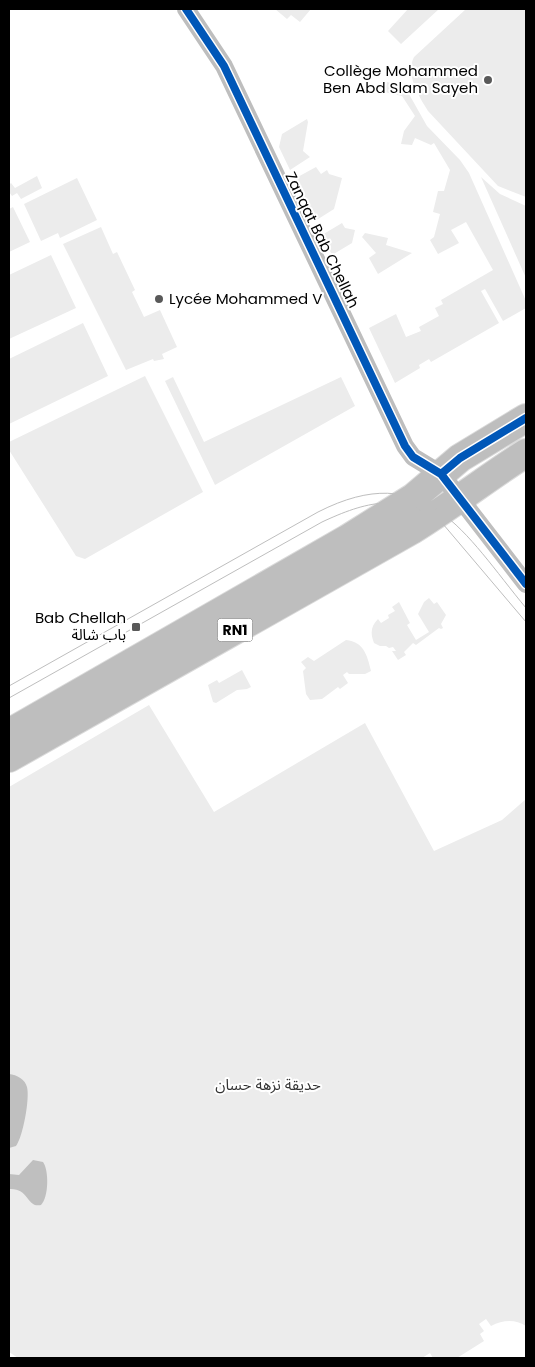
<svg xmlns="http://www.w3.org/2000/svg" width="535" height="1367" font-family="Poppins,'Noto Sans Arabic',sans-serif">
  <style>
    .green { fill: #ececec }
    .water { fill: #bfbfbf }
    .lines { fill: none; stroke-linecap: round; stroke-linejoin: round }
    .primary-casing { stroke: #dbdbdb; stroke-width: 30 }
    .street { stroke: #bebebe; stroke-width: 18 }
    .primary { stroke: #bebebe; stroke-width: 28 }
    .tram { stroke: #bebebe; stroke-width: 1 }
    .cycleway-casing { stroke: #fff; stroke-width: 11 }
    .cycleway { stroke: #0057b8; stroke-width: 8 }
    .poi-dot { fill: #595959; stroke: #fff; stroke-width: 2 }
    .labels { text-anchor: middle; stroke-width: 4; stroke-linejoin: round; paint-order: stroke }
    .shield { fill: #fff; stroke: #4c4c4c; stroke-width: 1 }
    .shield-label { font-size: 14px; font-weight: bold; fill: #000 }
    .poi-label { font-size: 15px; fill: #000; stroke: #fff; text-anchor: end }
    .street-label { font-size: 15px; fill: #000; stroke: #fff }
    .park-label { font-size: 15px; fill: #333; stroke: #fff }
  </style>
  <rect width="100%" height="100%" fill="#fff"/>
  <!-- green -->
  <path class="green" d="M 275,9 L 311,9 L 300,22 L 291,15 L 287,19 Z
    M 408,9 L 439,9 L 401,44 L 388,31 Z
    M 466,9 L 526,9 L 526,197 L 498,186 L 428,111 C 419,97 405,74 414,57 Z
    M 387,82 L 405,87 L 427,126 L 460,160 L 469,173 L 526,301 L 526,308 L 503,321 L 485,289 L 481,291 L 499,323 L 431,362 L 429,359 L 419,365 L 420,368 L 395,383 L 369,328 L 396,314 L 406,337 L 421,331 L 419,327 L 439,316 L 435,308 L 443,304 L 441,300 L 493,270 L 466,222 L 451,230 L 459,243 L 438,254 L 430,240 L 434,237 L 440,214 L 433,212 L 438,191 L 444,191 L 450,170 L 434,143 L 431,145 L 415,138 L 412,145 L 401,144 L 404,131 L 415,116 L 402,96 L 384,92 Z
    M 307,119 L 308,122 L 303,151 L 310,157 L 290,170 L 279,147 L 282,134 Z
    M 316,167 L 321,174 L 327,170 L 329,174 L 342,178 L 334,209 L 315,221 L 294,179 Z
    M 37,176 L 42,188 L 21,199 L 17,193 L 12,196 L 9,192 L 9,185 L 11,183 L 15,188 Z
    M 481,177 L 500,194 L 526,206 L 526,278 Z
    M 77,178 L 97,220 L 60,238 L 58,233 L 41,241 L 24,204 Z
    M 13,207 L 30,242 L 9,252 L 9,209 Z
    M 342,223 L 345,228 L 355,230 L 352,243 L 332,255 L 322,235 Z
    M 101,227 L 113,254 L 117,252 L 135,290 L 132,292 L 144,317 L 160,310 L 177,347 L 162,354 L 164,359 L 154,361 L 153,359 L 126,370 L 63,244 Z
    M 365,233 L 388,238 L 386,245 L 412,253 L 378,274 L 369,258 L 376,253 L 362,237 Z
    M 51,255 L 76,308 L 9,339 L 9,275 Z
    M 83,323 L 108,376 L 9,424 L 9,359 Z
    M 145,376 L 203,492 L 85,559 L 76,556 L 9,450 L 9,442 Z
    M 173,377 L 204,442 L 341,377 L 355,406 L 215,485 L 165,381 Z
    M 429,598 L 434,604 L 437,602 L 446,615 L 441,624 L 443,628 L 441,629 L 439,628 L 416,645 L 413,643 L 404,652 L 406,655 L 398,660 L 392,651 L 396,651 L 393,647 L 389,648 L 386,646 L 380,646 L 374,643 C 370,633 371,626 378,619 L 381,623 L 389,618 L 388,615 L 395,611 L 392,607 L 399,602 L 410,623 L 407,625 L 416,640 L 429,632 L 418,614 L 424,602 Z
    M 346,640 C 364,642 367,655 371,671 L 365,674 L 349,674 L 347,672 L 343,675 L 348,683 L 340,689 L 338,687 L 322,699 L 310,700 L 306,694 L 303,671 L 306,668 L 301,662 L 308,657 L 314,661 Z
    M 242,670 L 251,687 L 247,689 L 237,690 L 216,703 L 213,702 L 208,685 L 217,680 L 219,683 Z
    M 149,705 L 214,812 L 365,723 L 434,851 L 502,820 L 526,799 L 526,1326 C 515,1319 503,1320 491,1326 L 486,1319 L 479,1324 L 484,1331 L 480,1334 L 484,1341 L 457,1358 L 433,1358 L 430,1353 L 422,1358 L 18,1358 L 9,1352 L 9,787 Z"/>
  <!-- water -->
  <path class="water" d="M 9,1074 C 17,1075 25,1079 27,1087 C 30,1098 23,1137 16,1146 L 9,1148 Z
    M 33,1160 L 43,1162 C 49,1170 49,1197 41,1205 C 26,1208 30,1188 9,1189 L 9,1174 L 19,1175 Z"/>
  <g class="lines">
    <defs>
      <path id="primary" d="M 9,733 L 347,539 L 414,497 L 460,458 L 526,418
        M 9,758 L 412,530 C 451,506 487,478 526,453"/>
    </defs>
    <!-- primary casing -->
    <use href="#primary" class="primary-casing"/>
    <!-- street -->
    <path class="street" d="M 186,9 L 224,66 L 405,446 L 413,457 L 441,474 L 526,584"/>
    <!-- primary -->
    <use href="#primary" class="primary"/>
    <!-- tram -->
    <path class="tram" d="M 9,686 L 318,512 C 426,457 464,533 526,608
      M 9,698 L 322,522 C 365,502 402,491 443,524 L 526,622"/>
    <defs>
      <path id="cycleway" d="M 186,9 L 224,66 L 405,446 L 413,457 L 441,474 L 526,584
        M 441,474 L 460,458 L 526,418"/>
    </defs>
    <!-- cycleway casing -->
    <use href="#cycleway" class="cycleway-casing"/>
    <!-- cycleway -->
    <use href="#cycleway" class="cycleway"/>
  </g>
  <!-- markers -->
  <g class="poi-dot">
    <circle cx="488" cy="80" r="5"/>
    <circle cx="159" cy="299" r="5"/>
    <rect x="131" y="622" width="10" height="10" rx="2.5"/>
  </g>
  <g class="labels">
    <!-- shield labels -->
    <rect class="shield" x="217.5" y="618.5" width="35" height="23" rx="4"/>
    <g class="shield-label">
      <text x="235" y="635">RN1</text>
    </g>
    <!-- poi labels -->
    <g class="poi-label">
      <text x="478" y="76">Collège Mohammed<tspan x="478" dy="17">Ben Abd Slam Sayeh</tspan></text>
      <text x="169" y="304" text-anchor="start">Lycée Mohammed V</text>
      <text x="126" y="623">Bab Chellah<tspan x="126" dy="17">باب شالة</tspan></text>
    </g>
    <!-- street labels -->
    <g class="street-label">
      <text transform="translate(322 240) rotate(64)" y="5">Zanqat Bab Chellah</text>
    </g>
    <!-- park labels -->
    <g class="park-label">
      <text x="268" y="1090">حديقة نزهة حسان</text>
    </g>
  </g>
  <!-- border -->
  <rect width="535" height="1367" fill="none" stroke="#000000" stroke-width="20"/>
</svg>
